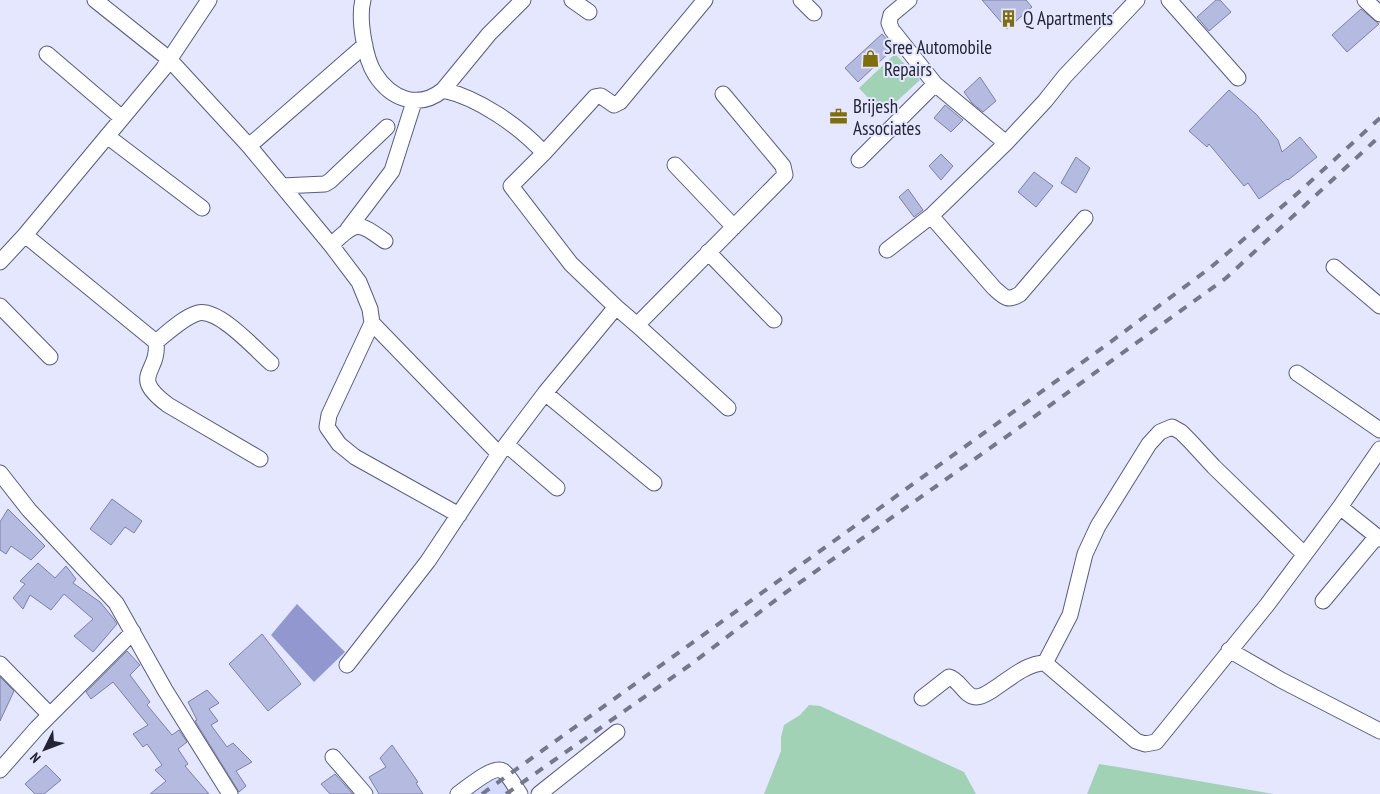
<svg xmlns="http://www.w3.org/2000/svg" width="1380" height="794" font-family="'PT Sans Narrow',sans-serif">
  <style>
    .built { fill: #d5daff }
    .green { fill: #a2d2b6 }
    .water { fill: #9298cf }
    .building { fill: #b5bae0; stroke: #7c80a3 }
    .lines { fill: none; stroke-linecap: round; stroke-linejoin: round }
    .minor-casing { stroke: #585c7d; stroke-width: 17 }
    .minor { stroke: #fff; stroke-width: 15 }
    .rail { stroke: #75788a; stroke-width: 4; stroke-dasharray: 9 9; stroke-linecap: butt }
    .labels { text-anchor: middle; stroke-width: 4; stroke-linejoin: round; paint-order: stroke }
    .poi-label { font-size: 19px; fill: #232534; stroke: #e4e7ff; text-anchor: start }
  </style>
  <rect width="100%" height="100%" fill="#e4e7ff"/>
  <!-- built -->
  <path class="built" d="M 498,772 L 516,794 L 468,794 Z"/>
  <!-- green -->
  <path class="green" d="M 895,54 L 920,80 L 883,114 L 859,88 Z
    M 809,705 L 820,706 L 964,772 L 976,794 L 764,794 L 781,751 L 781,737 L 784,725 L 800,715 Z
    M 1099,764 L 1118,767 L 1273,794 L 1087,794 Z"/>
  <!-- water -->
  <path class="water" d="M 297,604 L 345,652 L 314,682 L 271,635 Z"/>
  <!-- building -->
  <path class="building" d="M 982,0 L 1026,0 L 1032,7 L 1007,29 Z
    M 1216,0 L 1220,0 L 1231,12 L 1209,31 L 1197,17 Z
    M 1361,9 L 1379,24 L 1347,52 L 1332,35 Z
    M 882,34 L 894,48 L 858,82 L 845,68 Z
    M 980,77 L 996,101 L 983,112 L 972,103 L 964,92 Z
    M 1229,90 L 1256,114 L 1278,140 L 1282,152 L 1300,137 L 1317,157 L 1288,180 L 1287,179 L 1259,199 L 1248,183 L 1244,186 L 1209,144 L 1207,147 L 1189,131 Z
    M 945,105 L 963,120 L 951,132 L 934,118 Z
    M 941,154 L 953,166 L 941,180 L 929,166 Z
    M 1076,157 L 1090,168 L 1076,193 L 1061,183 Z
    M 1034,172 L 1053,186 L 1036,207 L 1018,192 Z
    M 908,189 L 923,210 L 914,217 L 899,197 Z
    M 112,499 L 142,521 L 134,533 L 125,527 L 111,545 L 90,529 Z
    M 8,509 L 45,546 L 31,560 L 11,546 L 6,554 L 0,550 L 0,522 Z
    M 38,563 L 55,578 L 66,566 L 76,579 L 73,583 L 100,602 L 114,619 L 117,624 L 93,652 L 74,636 L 93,619 L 64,594 L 51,610 L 30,595 L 23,609 L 13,598 L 25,584 L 20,581 Z
    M 262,634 L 301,684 L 268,711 L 229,664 Z
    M 127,651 L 140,665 L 130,675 L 150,702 L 147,705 L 172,735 L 179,730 L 187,742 L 178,749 L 188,764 L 185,766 L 209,794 L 150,794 L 166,781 L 155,770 L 162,765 L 147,744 L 143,747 L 133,734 L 148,725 L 113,682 L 91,699 L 86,692 Z
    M 0,677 L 14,691 L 0,721 Z
    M 207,690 L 219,703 L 209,709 L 218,721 L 211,725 L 227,747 L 233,743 L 252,762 L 236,771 L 246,786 L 239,792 L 195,721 L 197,720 L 188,702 Z
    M 392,745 L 418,782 L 416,783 L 423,794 L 379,794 L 369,777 L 386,767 L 380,758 Z
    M 46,765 L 61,780 L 44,794 L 35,794 L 25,784 Z
    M 335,774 L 353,794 L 330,794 L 321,784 Z"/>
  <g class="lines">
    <defs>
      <path id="minor" d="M 95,0 L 169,59 L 249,146 L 331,245 L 359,282 L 370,309 L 372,323 L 329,415 L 327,427 L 339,444 L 355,457 L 459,515
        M 363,0 C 358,18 365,59 375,74 C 391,99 418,110 443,90 C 479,98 519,126 544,153 L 511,186 L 571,264 L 616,307 L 545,393 L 499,454 L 372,323
        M 572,0 L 589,12
        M 801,0 L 814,13
        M 909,0 L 891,15 L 889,23 L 892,30 L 935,84 L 1006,143 L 931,216 L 994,288 C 1004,297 1007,302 1020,294 L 1085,218
        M 1169,0 L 1238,78
        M 1365,0 L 1380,14
        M 47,54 L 122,118
        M 443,90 L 489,34 L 523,0
        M 107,136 L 202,208
        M 1006,143 L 1045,101 L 1065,76 L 1137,0
        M 249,146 L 365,45
        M 544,153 L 595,97 L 601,96 L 614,105 L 620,102 L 705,0
        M 859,160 L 935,84
        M 675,165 L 734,227
        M 282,186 L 325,184 L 330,181 L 387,127
        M 348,229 L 392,171 L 414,102
        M 25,235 L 156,342 C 160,374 128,375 168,405 L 260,459
        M 331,245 C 357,221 357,221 385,241
        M 887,250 L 931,216
        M 708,252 L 774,320
        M 0,262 L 25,235 L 163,69 L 209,0
        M 1334,267 L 1380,306
        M 0,306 L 50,357
        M 616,307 L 637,325 L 728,408
        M 637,325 L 785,175 L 783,166 L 723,94
        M 156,342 C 168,332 184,317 198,313 C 219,308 256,350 271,363
        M 1297,373 L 1380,430
        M 545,393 L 654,483
        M 507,445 L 557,488
        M 0,473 L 29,510 L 116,603 L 165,690 L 230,794
        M 1340,507 L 1380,539
        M 1323,601 L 1377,536
        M 1229,650 L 1281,680 L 1380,731
        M 1045,663 L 1070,615 L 1085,554 L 1098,526 L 1149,444 L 1160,432 L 1172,427 L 1181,432 L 1190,441 L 1214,467 L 1304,554
        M 0,664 L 50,715
        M 347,665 L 428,561 L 499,454
        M 922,698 L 949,677 C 960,680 965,697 976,697 C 983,697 989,692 994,689 C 1009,679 1027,663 1045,663 L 1136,741 L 1145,744 L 1156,742 L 1267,605 L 1340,507 L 1380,449
        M 333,757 L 365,794
        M 0,770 L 37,728 L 133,632
        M 458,794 C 467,788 493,765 503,771 C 510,776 515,787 520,794
        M 539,794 L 617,732"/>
    </defs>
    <!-- minor casing -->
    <use href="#minor" class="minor-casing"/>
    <!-- minor -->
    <use href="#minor" class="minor"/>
    <!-- rail -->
    <path class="rail" d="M 482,794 L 1105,346 L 1210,268 L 1299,192 L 1380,118
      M 506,794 L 690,665 L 785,593 L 1027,422 L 1226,278 L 1380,136"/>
  </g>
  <!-- icons -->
  <defs>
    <symbol id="building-bare" viewBox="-9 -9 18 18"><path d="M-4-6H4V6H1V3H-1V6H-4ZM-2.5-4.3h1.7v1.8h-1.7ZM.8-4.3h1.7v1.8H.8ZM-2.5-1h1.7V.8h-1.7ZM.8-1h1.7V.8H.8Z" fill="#7e6e0c" stroke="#e4e7ff" stroke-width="2.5" paint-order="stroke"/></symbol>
    <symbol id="shop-bare" viewBox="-9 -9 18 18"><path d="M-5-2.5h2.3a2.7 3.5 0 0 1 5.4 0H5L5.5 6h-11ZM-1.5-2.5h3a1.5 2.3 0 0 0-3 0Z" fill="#7e6e0c" stroke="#e4e7ff" stroke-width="2.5" paint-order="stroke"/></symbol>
    <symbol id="office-bare" viewBox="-9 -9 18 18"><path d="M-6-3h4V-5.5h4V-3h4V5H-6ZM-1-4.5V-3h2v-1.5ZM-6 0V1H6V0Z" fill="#7e6e0c" stroke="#e4e7ff" stroke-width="2.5" paint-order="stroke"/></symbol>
  </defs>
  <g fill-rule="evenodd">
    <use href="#building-bare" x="996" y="6" width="25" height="25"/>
    <use href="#shop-bare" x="858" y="46" width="25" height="25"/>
    <use href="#office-bare" x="826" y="104" width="25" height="25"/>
  </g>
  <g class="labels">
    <!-- poi labels -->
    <g class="poi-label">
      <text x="1023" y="25">Q Apartments</text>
      <text x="884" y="54">Sree Automobile<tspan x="884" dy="22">Repairs</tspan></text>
      <text x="853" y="113">Brijesh<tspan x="853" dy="22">Associates</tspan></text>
    </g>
  </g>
  <!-- north arrow -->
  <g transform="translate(45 749) rotate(228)" stroke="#e4e7ff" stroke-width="4" paint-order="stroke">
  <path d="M0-4L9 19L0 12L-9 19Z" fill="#232534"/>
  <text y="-8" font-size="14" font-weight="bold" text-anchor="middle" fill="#232534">N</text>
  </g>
</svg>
